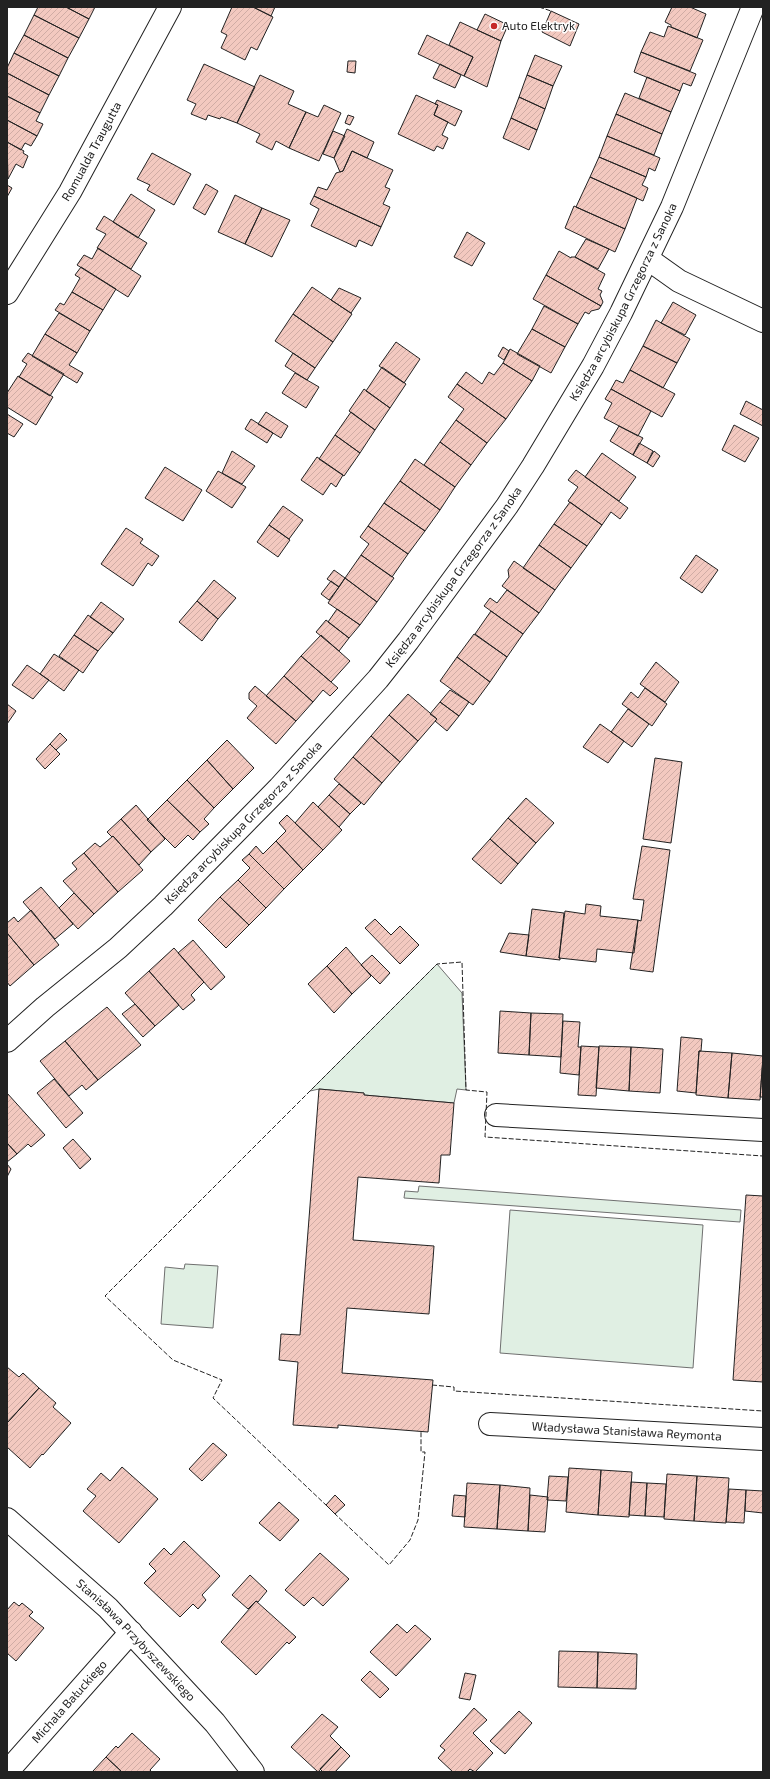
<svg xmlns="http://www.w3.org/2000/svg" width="770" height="1779" font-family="'Exo 2',sans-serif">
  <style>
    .green { fill: #e0efe3; stroke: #6f6f6f }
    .building { fill: url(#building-hatch); stroke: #222 }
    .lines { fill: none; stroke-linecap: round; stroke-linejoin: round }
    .street-casing { stroke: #222; stroke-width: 24 }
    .secondary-casing { stroke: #222; stroke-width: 24 }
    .street { stroke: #fff; stroke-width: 22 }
    .secondary { stroke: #fff; stroke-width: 22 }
    .fence { stroke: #222; stroke-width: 1; stroke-dasharray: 5 2; stroke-linecap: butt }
    .poi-dot { fill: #c62828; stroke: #fff; stroke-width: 1.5 }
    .labels { text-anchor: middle; stroke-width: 3; stroke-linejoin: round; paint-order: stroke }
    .poi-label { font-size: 12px; fill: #222; stroke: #fff; text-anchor: start }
    .street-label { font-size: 12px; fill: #222; stroke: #fff }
  </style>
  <defs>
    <pattern id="building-hatch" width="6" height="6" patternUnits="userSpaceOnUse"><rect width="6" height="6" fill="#f3c9c0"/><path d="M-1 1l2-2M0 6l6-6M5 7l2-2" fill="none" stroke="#d0aca5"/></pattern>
  </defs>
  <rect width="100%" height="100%" fill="#fff"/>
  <!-- green -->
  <path class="green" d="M 437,964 L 462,993 L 466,1090 L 457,1089 L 454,1103 L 364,1095 L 364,1093 L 319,1089 L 310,1091 Z
    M 419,1186 L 741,1210 L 740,1222 L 404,1198 L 405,1191 L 418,1192 Z
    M 510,1210 L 703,1225 L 693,1368 L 500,1353 Z
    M 185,1264 L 218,1266 L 213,1328 L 161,1324 L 165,1267 L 184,1269 Z"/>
  <!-- building -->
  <path class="building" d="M 38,7 L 66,7 L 89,19 L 79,38 L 34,15 Z
    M 66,7 L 95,7 L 89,19 Z
    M 232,7 L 253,7 L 273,17 L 257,50 L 251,47 L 245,60 L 221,48 L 227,35 L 221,32 Z
    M 253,7 L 275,7 L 271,16 Z
    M 672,7 L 690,7 L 706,14 L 697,38 L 671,27 L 671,25 L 665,22 Z
    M 551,11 L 579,24 L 570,46 L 542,32 Z
    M 485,14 L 508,25 L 501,41 L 477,30 Z
    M 34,15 L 79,38 L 68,58 L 24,35 Z
    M 460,22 L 501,41 L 487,87 L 464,76 L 473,57 L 449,45 Z
    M 668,26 L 703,40 L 690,71 L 641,52 L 650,32 L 664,37 Z
    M 24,35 L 68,58 L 59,76 L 14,53 Z
    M 427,35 L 473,57 L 464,76 L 418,54 Z
    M 641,52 L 696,74 L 691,86 L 683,83 L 680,91 L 634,72 Z
    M 14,53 L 59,76 L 49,95 L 7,73 L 7,68 Z
    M 535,55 L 562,66 L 553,86 L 527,75 Z
    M 348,61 L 356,61 L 355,73 L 347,72 Z
    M 204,64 L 255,87 L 237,123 L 221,117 L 220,119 L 208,115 L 206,120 L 191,114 L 196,104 L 187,100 Z
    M 440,64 L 461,75 L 455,88 L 433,78 Z
    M 7,73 L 49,95 L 40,113 L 7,96 Z
    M 260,75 L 294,91 L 288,104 L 306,112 L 289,148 L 276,141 L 272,150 L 256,142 L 260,134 L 237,123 Z
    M 527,75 L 553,86 L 545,109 L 519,97 Z
    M 647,77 L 680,91 L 671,112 L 639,98 Z
    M 625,93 L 671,112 L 662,134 L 616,114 Z
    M 416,95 L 438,105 L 434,115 L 448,122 L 442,135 L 448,138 L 443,149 L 437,146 L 434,151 L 398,134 Z
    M 7,96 L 40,113 L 36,121 L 43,124 L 37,136 L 7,120 Z
    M 519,97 L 545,109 L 537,130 L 511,118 Z
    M 437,100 L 462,111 L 455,126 L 434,115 L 438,105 L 435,104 Z
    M 324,105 L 341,113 L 319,161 L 289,148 L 306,112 L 318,117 Z
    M 616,114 L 662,134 L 654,155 L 607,136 Z
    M 348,115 L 354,117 L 350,125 L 345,123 Z
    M 511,118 L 537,130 L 529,150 L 503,138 Z
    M 7,120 L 37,136 L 31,146 L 25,143 L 21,150 L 7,142 Z
    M 347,129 L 374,142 L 367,158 L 352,151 L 343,171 L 340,172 L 334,158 Z
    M 333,131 L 345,136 L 334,158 L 323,154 Z
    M 607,136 L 660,158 L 655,171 L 649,168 L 646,177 L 599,157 Z
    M 7,142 L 24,151 L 23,153 L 28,156 L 23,168 L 16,164 L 8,179 Z
    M 352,151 L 393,170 L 385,187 L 390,189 L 383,204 L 390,207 L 381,227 L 314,196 L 318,187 L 327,190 L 336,173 L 343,171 Z
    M 152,153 L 191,174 L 174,205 L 147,190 L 150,185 L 137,179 Z
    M 599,157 L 646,177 L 642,185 L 648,188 L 643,201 L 590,177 Z
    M 590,177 L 637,198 L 625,229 L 576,207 Z
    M 206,184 L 218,191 L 205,215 L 193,208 Z
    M 7,185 L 12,188 L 7,197 Z
    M 131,194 L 155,210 L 138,238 L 113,222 Z
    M 235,195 L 262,208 L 245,244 L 218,232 Z
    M 314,196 L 381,227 L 372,246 L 359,240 L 356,247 L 311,226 L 319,209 L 310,204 Z
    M 574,206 L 625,229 L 615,252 L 565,228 Z
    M 262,208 L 290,220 L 272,257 L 245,244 Z
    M 104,216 L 147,243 L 131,269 L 97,248 L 106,234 L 96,229 Z
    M 467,232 L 485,243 L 472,266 L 454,257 Z
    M 586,239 L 609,249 L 598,269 L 575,257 Z
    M 98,248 L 141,276 L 128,297 L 77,265 L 84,255 L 92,259 Z
    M 559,251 L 571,258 L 571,257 L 575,257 L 605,274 L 598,289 L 602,291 L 600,295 L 603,302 L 601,306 L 546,275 Z
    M 81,267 L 116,289 L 103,310 L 72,292 L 80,278 L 75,275 Z
    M 546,275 L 601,306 L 599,309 L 591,311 L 589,314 L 585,312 L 578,324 L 533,299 Z
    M 312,287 L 352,314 L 333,342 L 293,314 Z
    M 339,288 L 361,298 L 351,313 L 331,300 Z
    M 72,292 L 103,310 L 90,331 L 55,310 L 60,303 L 64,305 Z
    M 673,302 L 696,315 L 685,335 L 661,323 Z
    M 544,306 L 578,324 L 565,347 L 532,329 Z
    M 59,313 L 90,331 L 77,353 L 45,334 Z
    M 293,314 L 333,342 L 315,368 L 275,341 Z
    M 656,320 L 690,339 L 677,363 L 643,346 Z
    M 532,329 L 565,347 L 551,373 L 517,354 Z
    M 45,334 L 77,353 L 69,365 L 83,373 L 77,383 L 32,356 Z
    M 396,342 L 420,359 L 404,383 L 379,366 Z
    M 643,346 L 677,363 L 663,388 L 630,370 Z
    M 503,347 L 509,351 L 504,360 L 498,356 Z
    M 510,349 L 540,366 L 532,381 L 503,363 Z
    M 28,353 L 64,374 L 50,396 L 19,377 L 27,364 L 22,361 Z
    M 293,353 L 315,368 L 307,380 L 285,366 Z
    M 503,363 L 532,381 L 506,419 L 457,384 L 466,372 L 482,384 L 489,372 L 494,375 Z
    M 382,367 L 406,384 L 390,408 L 366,391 Z
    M 630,370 L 675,394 L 662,417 L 611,389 L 616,380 L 623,383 Z
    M 295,373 L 319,387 L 306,408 L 282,393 Z
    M 18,376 L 53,397 L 36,425 L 7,407 L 7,393 Z
    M 457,384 L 506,419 L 487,443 L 456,420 L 464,409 L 448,397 Z
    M 364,389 L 390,408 L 375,430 L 349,411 Z
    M 611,389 L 651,411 L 638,436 L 604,418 L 612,403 L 605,399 Z
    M 746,401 L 763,410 L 763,426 L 740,414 Z
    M 266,412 L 288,426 L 281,438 L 258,424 Z
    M 351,412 L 375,430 L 360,453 L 335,435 Z
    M 7,414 L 23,424 L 14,437 L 7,433 Z
    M 251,419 L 273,433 L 267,443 L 245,429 Z
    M 456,420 L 487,443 L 471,465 L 440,442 Z
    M 734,425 L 759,438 L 745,462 L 722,450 Z
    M 619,426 L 643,438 L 633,455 L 610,441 Z
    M 335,435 L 360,453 L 344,476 L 319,459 Z
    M 440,442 L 471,465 L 455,487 L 424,465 Z
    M 639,443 L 653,451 L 647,463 L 633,455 Z
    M 232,451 L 255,466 L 242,484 L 222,473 Z
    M 654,451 L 660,456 L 653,467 L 647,463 Z
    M 602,453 L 636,477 L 619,501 L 585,477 Z
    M 317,457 L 343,475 L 336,487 L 331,483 L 323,495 L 301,480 Z
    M 415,459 L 455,487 L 440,510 L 400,481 Z
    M 165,467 L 202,490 L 183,521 L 145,498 Z
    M 576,470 L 628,508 L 620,519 L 611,512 L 602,525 L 568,501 L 578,487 L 568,480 Z
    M 218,471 L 246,487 L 232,508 L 206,491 Z
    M 400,481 L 440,510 L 425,531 L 384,503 Z
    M 570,502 L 602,525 L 587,546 L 554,524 Z
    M 384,503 L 425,531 L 408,554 L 368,526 Z
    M 283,506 L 303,520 L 289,539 L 269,525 Z
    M 554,524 L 587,546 L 571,568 L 539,545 Z
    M 269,525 L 290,540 L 278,557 L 257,542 Z
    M 368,526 L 408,554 L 392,577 L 361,555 L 369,544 L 360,537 Z
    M 126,528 L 143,539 L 140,543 L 159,556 L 152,566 L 148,563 L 133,586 L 101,564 Z
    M 539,545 L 571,568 L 555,590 L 523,568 Z
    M 361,555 L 394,578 L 377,602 L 345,578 Z
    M 696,555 L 718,570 L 702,593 L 680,578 Z
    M 514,561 L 555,590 L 539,613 L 502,586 L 509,577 L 508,570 Z
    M 334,570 L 345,578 L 339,587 L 327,579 Z
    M 345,578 L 377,602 L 360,625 L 328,603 Z
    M 214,580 L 236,598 L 218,619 L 197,601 Z
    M 331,581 L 339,587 L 329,600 L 321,594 Z
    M 507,590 L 539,613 L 523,634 L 484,606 L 490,598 L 497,603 Z
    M 197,601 L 218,619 L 202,641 L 179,622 Z
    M 101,602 L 124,619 L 113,633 L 90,617 Z
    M 337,609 L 360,625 L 349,638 L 328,622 Z
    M 491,611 L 523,634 L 507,657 L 475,634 Z
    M 88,615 L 113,633 L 98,651 L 74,635 Z
    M 326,620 L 349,638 L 339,651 L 316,632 Z
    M 474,634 L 507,657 L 490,682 L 457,657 Z
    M 74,635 L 98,651 L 83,673 L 59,656 Z
    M 321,635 L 350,661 L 331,682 L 301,656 Z
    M 54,654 L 79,670 L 64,691 L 40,674 Z
    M 301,656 L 338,688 L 330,696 L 323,690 L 313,702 L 284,676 Z
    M 457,657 L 490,682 L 473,705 L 440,681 Z
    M 656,662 L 679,682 L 665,702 L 640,684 Z
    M 27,665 L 49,680 L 33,699 L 12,685 Z
    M 284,676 L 313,702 L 296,721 L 266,696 Z
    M 255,686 L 296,721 L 276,744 L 247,718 L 257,706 L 249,699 L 249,693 Z
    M 645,688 L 667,704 L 652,726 L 622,704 L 631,692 L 638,698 Z
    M 450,690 L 469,702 L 459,716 L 440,702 Z
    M 408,694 L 437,719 L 418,741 L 389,715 Z
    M 440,702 L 459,716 L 447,731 L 435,721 L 437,719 L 430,714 Z
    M 7,704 L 16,711 L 7,724 Z
    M 628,709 L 649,724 L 632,747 L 611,732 Z
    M 389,715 L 418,741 L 400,762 L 371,736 Z
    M 600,724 L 624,741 L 608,763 L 583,747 Z
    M 60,733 L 67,740 L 56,750 L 50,744 Z
    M 371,736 L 400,762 L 382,783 L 353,757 Z
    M 227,740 L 254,768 L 233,789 L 207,760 Z
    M 50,744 L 60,754 L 45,769 L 36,759 Z
    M 353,757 L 382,783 L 364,805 L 334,779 Z
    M 655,758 L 682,762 L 671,843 L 643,839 Z
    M 207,760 L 233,789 L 214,808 L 187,780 Z
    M 187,780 L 214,808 L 204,819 L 209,824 L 200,832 L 167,800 Z
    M 339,784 L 361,803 L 350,814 L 329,795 Z
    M 329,795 L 350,814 L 339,827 L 318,807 Z
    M 526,798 L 554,823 L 536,843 L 508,818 Z
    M 167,800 L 200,832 L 193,840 L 188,835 L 175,848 L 147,820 Z
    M 313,802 L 342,830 L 323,850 L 295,823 Z
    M 136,805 L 165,839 L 151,852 L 121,819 Z
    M 287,815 L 323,850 L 303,870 L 276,841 L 286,831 L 279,823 Z
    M 508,818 L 536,843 L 518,864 L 490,839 Z
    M 121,819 L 151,852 L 139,865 L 113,836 L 112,837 L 107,832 Z
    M 113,836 L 143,870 L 118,892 L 84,853 L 95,843 L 100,847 Z
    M 490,839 L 518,864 L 501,884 L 472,859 Z
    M 276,841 L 303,870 L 284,889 L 249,854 L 256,846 L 263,854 Z
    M 642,846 L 670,850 L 653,972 L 630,969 L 638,920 L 641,921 L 644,900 L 633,899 Z
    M 84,853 L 118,892 L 94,914 L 63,881 L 77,869 L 72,863 Z
    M 249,854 L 284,889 L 266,908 L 238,880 L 250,868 L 242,860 Z
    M 238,880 L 266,908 L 249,925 L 220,897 Z
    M 41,887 L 73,924 L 55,939 L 23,902 Z
    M 74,893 L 94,914 L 78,929 L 59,908 Z
    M 220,897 L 249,925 L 226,948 L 198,920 Z
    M 586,904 L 601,906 L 600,916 L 638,920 L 634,953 L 597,949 L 596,962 L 559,958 L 565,911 L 585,914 Z
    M 532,909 L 564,913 L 559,958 L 560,958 L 560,960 L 526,956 Z
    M 31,910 L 59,945 L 34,965 L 7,933 L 7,923 L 14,917 L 18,922 Z
    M 375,919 L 391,935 L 400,926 L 419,945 L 400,964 L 365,928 Z
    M 7,933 L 34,965 L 10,986 L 7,982 Z
    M 509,933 L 529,935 L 526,956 L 500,952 Z
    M 193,940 L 225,977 L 211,990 L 178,953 Z
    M 346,947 L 371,976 L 352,994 L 327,966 Z
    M 174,948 L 204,982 L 191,995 L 195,1000 L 183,1010 L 149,971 Z
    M 372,955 L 390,973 L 380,984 L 361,965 Z
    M 327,966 L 352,994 L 334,1013 L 308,984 Z
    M 149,971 L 179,1005 L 155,1026 L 125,993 Z
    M 135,1004 L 155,1026 L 143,1037 L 122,1014 Z
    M 107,1007 L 141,1045 L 98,1080 L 65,1041 Z
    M 500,1011 L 531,1013 L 529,1055 L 498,1053 Z
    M 531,1013 L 563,1014 L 561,1057 L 529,1055 Z
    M 563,1021 L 580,1022 L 578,1047 L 581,1047 L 579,1075 L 560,1073 Z
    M 681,1037 L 702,1039 L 701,1051 L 699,1051 L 696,1093 L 677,1091 Z
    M 65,1041 L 98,1080 L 86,1090 L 82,1085 L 69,1096 L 40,1061 Z
    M 581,1046 L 599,1047 L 596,1096 L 578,1095 Z
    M 599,1046 L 631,1047 L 629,1091 L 596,1088 Z
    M 631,1047 L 663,1049 L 660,1093 L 629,1091 Z
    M 699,1051 L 732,1053 L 728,1098 L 696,1095 Z
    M 732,1053 L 763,1056 L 760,1100 L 728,1098 Z
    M 763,1058 L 763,1097 L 760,1097 Z
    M 54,1079 L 83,1113 L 66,1128 L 37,1093 Z
    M 319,1089 L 364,1093 L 364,1095 L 454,1103 L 450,1155 L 441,1155 L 439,1183 L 358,1177 L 353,1240 L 434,1246 L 429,1314 L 347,1308 L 342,1373 L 433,1380 L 428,1432 L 338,1425 L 338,1428 L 293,1425 L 298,1362 L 279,1360 L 281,1334 L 300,1335 Z
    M 7,1093 L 45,1135 L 31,1147 L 28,1144 L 17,1154 L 7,1143 Z
    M 73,1139 L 91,1159 L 80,1169 L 63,1148 Z
    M 7,1143 L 17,1154 L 7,1162 Z
    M 7,1164 L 11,1169 L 7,1177 Z
    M 746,1195 L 763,1196 L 763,1382 L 733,1380 Z
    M 7,1367 L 19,1377 L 23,1373 L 39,1388 L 7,1423 Z
    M 39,1388 L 56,1403 L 53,1407 L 71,1423 L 43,1455 L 42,1454 L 30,1468 L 7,1447 L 7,1423 Z
    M 213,1443 L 227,1455 L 202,1481 L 189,1469 Z
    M 122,1467 L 158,1499 L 119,1543 L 83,1511 L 96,1496 L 87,1489 L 101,1473 L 110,1481 Z
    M 569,1468 L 601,1470 L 598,1515 L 566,1512 Z
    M 601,1470 L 632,1472 L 629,1517 L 598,1515 Z
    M 667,1474 L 697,1476 L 694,1521 L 664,1519 Z
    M 549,1476 L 568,1477 L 566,1501 L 547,1500 Z
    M 697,1476 L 729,1478 L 726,1523 L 694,1521 Z
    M 631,1482 L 647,1483 L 645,1516 L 629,1515 Z
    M 467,1483 L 500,1485 L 497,1529 L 464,1527 Z
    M 647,1483 L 666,1484 L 664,1517 L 645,1516 Z
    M 500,1485 L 530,1488 L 528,1531 L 497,1529 Z
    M 729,1489 L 746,1490 L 744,1523 L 726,1522 Z
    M 746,1490 L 763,1491 L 763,1513 L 745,1511 Z
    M 335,1495 L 345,1505 L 335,1514 L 326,1505 Z
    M 454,1495 L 466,1496 L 465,1517 L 452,1516 Z
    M 530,1495 L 548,1497 L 545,1532 L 528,1531 Z
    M 279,1502 L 299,1520 L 280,1541 L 259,1523 Z
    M 184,1541 L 220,1576 L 202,1595 L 206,1600 L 198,1609 L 193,1604 L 180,1617 L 144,1583 L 156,1571 L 149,1564 L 164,1548 L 171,1555 Z
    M 320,1553 L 349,1579 L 323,1606 L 313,1597 L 304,1606 L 285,1590 Z
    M 250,1575 L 267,1591 L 258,1602 L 256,1601 L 248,1609 L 232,1595 Z
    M 256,1601 L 296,1637 L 289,1644 L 287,1642 L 256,1675 L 221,1642 Z
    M 14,1602 L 19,1606 L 22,1603 L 33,1612 L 29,1616 L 44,1628 L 16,1661 L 7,1653 L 7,1610 Z
    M 397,1624 L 407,1633 L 415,1625 L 431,1639 L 396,1676 L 370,1652 Z
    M 559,1651 L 598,1652 L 597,1688 L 558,1687 Z
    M 598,1652 L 637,1654 L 636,1689 L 597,1688 Z
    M 370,1671 L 389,1689 L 380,1698 L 361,1680 Z
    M 465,1673 L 476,1675 L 470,1700 L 459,1698 Z
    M 474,1708 L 487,1720 L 473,1733 L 493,1753 L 475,1772 L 470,1769 L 467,1772 L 453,1772 L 438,1758 L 445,1750 L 440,1746 Z
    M 519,1711 L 532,1723 L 505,1754 L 490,1741 Z
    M 322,1714 L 338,1727 L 330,1736 L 341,1747 L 318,1772 L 291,1747 Z
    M 132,1733 L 160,1759 L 150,1770 L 152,1772 L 122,1772 L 106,1757 L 116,1746 L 118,1748 Z
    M 341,1747 L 350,1756 L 335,1772 L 323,1772 L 320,1769 Z
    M 106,1757 L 122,1772 L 94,1772 L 93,1771 Z"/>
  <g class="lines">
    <defs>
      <g id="street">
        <path d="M 648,259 L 679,281 L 763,321"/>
        <path id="s1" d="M 7,1041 L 45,1007 L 118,948 L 163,906 L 279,788 L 378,679 L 408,641 L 507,506 L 533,466 L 593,366 L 621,313 L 672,207 L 753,7"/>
        <path d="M 496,1115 L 763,1130"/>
        <path id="s2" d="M 490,1424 L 763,1439"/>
        <path id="s3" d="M 7,1519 L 108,1608 L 215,1723 L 253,1772"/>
        <path id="s4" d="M 7,1772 L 131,1632"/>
      </g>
      <g id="secondary">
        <path id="s5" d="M 7,293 L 70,192 L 170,7"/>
      </g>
    </defs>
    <!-- street casing -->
    <use href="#street" class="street-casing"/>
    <!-- secondary casing -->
    <use href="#secondary" class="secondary-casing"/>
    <!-- street -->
    <use href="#street" class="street"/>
    <!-- secondary -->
    <use href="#secondary" class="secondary"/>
    <!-- fence -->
    <path class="fence" d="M 539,7 L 551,11
      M 432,1385 L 454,1387 L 454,1391 L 763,1411
      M 327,1506 L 213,1398 L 222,1380 L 173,1360 L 105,1296 L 437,964 L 462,962 L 466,1090 L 487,1092 L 485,1137 L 763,1156
      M 334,1513 L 389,1565 L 410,1540 L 418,1520 L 425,1452 L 421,1452 L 421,1432"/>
  </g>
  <!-- markers -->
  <circle class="poi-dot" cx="494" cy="26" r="4"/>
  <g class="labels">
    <!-- poi labels -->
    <g class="poi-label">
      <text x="502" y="30">Auto Elektryk</text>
    </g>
    <!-- street labels -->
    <g class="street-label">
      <text dy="4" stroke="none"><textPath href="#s5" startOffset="165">Romualda Traugutta</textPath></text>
      <text dy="4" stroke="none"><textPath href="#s1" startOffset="970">Księdza arcybiskupa Grzegorza z Sanoka</textPath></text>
      <text dy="4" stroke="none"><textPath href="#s1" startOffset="646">Księdza arcybiskupa Grzegorza z Sanoka</textPath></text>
      <text dy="4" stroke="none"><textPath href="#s1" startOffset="322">Księdza arcybiskupa Grzegorza z Sanoka</textPath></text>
      <text dy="4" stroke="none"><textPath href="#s2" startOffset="137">Władysława Stanisława Reymonta</textPath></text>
      <text dy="4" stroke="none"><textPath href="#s3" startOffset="177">Stanisława Przybyszewskiego</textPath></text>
      <text dy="4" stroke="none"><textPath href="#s4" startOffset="94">Michała Bałuckiego</textPath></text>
    </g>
  </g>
  <!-- border -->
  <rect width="770" height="1779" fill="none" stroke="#222222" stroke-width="16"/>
</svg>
